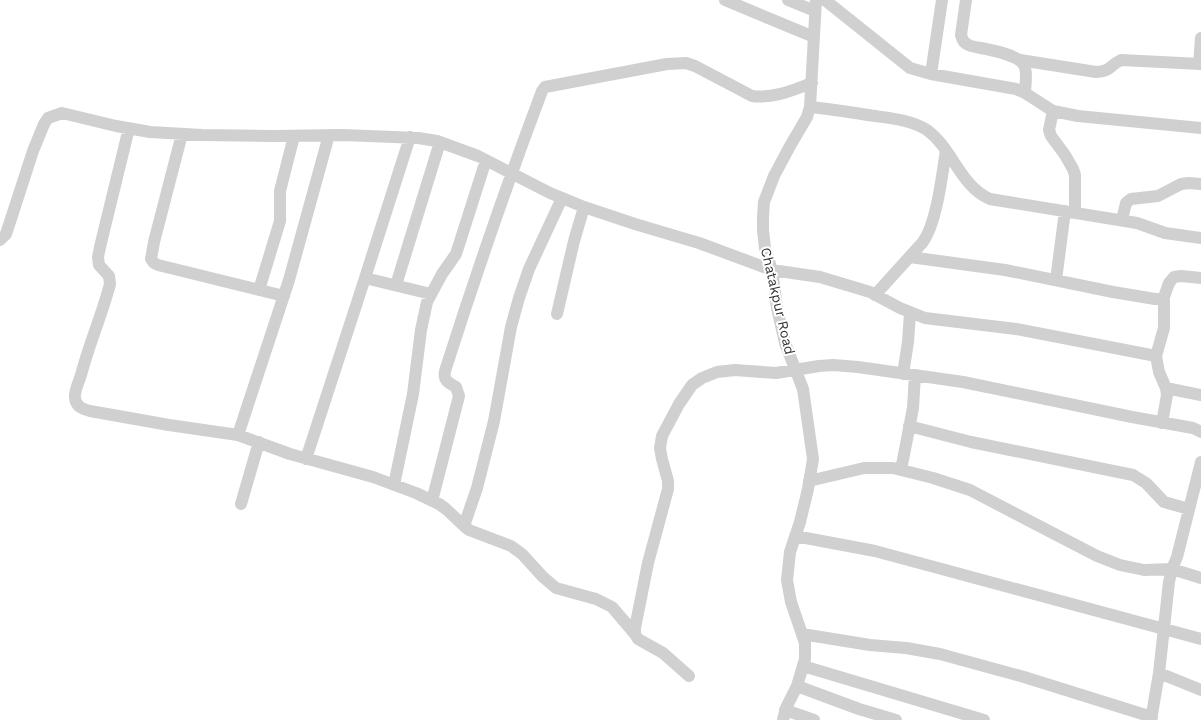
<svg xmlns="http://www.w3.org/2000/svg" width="1201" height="720" font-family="'Work Sans',sans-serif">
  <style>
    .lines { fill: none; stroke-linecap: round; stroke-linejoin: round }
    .minor { stroke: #d0d0d0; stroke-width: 12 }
    .labels { text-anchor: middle; stroke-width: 4; stroke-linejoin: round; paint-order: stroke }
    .street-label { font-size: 14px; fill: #333; stroke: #fff }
  </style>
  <rect width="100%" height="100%" fill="#fff"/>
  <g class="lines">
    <!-- minor -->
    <path class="minor" d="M 725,0 L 814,37
      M 788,0 L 815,11
      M 825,0 L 910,68 L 931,74 L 1016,89 L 1025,93 L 1053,111 L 1078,116 L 1201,128
      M 966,0 L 961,35 C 963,42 965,44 971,46 C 984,49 1017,53 1024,65 C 1028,73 1025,84 1025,93
      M 1020,60 L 1096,72 C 1111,71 1109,66 1121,60 L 1201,64
      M 1199,64 L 1201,38
      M 931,74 L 942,0
      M 810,107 C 830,109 849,112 868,115 C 887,118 910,119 927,130 C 953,149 960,186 990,199 L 1137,223 L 1165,233 L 1201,238
      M 1053,111 L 1049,130 L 1051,136 L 1065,155 L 1073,169 L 1075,175 L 1075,213
      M 129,128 L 100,247 L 98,257 L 99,265 L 109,276 L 110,284 C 102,315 89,344 81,375 C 79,382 74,391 75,398 C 76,407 83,409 90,411 L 169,425 L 238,435 L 290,454 L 373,477 L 416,493 L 439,504 L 446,509 L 464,526 L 469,530 L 511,546 L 522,554 L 543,577 L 556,588 L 596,599 L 612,607 L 635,634
      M 182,134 L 154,242 L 151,259 L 154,263 L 158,265 L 284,296
      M 1122,220 L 1126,203 L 1131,199 L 1158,196 L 1181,184 L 1189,183 L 1201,184
      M 0,240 L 6,234 L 8,228 L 33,151 L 44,124 L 48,118 L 62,113 L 116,126 L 150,132 L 202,135 L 273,136 L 343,135 L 418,138 L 437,141 L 478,156 L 550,193 L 584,207 L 635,224 L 699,243 L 772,270 L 820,277 L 870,292 L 900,308 L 925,318 L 1016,329 L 1156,356
      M 910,257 L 1005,270 L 1113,292 L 1155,299 L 1160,299 L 1164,297 L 1169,283 L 1174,277 L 1181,276 L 1201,278
      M 365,278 L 431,294
      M 1056,280 L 1065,211
      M 396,285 L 440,142
      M 259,290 L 280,221 L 280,191 L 294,136
      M 875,295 L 923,242 C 937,222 942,175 946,150
      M 557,314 L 574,241 L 584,207
      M 903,374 L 908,342 L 910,313
      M 1166,388 L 1201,395
      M 1162,423 L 1167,395 L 1166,388 L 1159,372 L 1156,356 L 1164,328 L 1164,297
      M 909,426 L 971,442 L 1133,475 L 1146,483 L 1164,502 L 1189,509
      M 238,435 L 289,280 L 329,135
      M 306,459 L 365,278 L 410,137
      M 901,470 L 913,408 L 915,375
      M 809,481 L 864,468 L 893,468 L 933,478 L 970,490 L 1097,556 L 1120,565 L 1144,570 L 1172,569 L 1201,578
      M 394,485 L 413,394 L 421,330 L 427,302 L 442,274 L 456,254 L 486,160
      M 432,501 L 459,396 L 456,387 C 449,383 443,381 445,371 C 475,277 507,184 542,91 L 545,87 L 667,64 L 686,63 L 695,66 L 752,96 C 773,99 793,90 812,83
      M 241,504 L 259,442
      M 464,526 L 477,488 L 494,421 L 511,327 L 519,298 L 529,269 L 562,198
      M 795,536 L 875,551 L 1201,639
      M 802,634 L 870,645 L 906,648 L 940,654 L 1024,677 L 1152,717
      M 803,666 L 984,720
      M 1159,673 L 1201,690
      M 689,676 L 663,653 L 638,639 L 635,634 L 635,628 L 648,563 L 668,489 L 668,481 L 662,459 L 660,448 L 662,436 L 679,404 L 692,385 L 702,378 L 717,372 L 735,370 L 776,373 L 819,366 L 833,365 L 858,367 L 963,382 L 1132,417 L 1193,428 L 1201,432
      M 797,686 L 859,709 L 896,720
      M 785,710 L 814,720
      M 783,720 L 786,708 L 797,686 L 805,659 L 805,643 L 791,602 L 787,580 L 790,552 L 800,522 L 808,489 L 813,459 L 803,389 L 785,343 L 777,308 L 772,270 L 765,248 L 763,230 L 763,217 L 764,202 L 774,176 L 790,146 L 807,117 L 810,107 L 816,0
      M 1151,720 L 1159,673 L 1169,582 L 1172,569 L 1177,557 L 1201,462"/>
  </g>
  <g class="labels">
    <!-- street labels -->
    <g class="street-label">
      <text transform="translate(778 301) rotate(77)" y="5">Chatakpur Road</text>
    </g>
  </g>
</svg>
